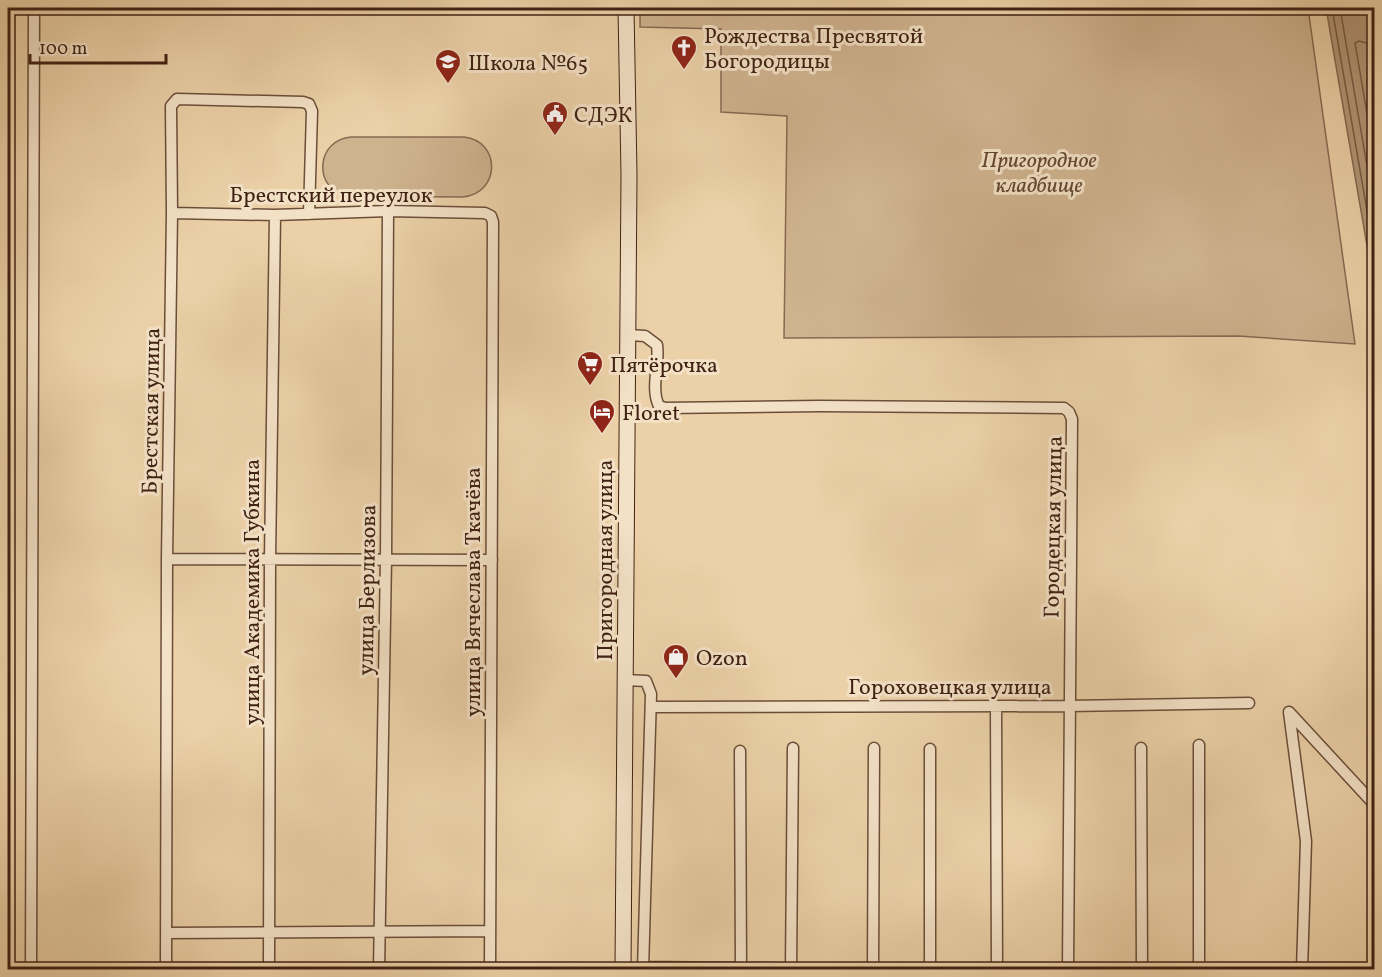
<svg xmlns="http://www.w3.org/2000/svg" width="1382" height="977" font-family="Vollkorn,serif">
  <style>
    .green { fill: #cfb38f; stroke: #886a52; stroke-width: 1.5 }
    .water { fill: #b29676; stroke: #84684f; stroke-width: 1.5 }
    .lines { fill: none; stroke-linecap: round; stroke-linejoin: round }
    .shore { stroke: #795c45; stroke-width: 1.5 }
    .street-casing { stroke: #6b4e39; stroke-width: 13 }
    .secondary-casing { stroke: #402214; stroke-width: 17 }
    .street { stroke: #f3e1c6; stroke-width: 10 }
    .secondary { stroke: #f3e1c6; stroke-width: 15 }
    .labels { text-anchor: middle; stroke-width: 6; stroke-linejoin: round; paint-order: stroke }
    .poi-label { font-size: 22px; fill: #402214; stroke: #f3e1c6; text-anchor: start }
    .park-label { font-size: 22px; font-style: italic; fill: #644633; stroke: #f3e1c6 }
    .street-label { font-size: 22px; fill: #402214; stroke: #f3e1c6 }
  </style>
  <rect width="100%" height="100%" fill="#ecd1a8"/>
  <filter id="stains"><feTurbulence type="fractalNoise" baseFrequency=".00333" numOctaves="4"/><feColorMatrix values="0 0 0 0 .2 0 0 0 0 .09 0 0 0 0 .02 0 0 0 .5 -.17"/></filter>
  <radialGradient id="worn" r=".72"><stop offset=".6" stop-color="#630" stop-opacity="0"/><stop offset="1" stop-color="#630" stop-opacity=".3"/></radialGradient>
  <!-- green -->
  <path class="green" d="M 640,8 L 1308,8 L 1355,344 L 1238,336 L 784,338 L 787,116 L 721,112 L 721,29 L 640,27 Z
    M 464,137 C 501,141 501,193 463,197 L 345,196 C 313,187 316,140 351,137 Z"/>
  <!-- water -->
  <path class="water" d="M 1326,8 L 1369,8 L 1374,39 L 1374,286 Z"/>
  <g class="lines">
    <!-- shore -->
    <path class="shore" d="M 1332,8 L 1374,251
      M 1340,8 L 1374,207
      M 1374,45 L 1359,41 L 1355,43 L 1374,155"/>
    <defs>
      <path id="street" d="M 172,213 L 275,215 L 388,211 L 485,213 L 491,216 L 493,222 L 490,970
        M 628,335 L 645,336 L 657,345 C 660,364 650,388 659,406 L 665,408 L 820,406 L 1064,408 L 1069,412 L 1072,419 L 1068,970
        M 167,559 L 492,560
        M 625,680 L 646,681 L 651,694 L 643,970
        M 996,706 L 997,970
        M 651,707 L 1069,706 L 1249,703
        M 1289,712 L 1306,841 L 1302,970
        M 1289,712 L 1374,804
        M 1199,745 L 1199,970
        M 1141,748 L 1142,970
        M 740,751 L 741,970
        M 166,933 L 490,931
        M 643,967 L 914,970
        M 873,969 L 874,748
        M 31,970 L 34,8
        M 166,970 L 167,559 L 172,213 L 171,106 L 177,99 L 303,102 L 309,104 L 312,111 L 309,214
        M 269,970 L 270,560 L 275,215
        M 379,970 L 386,559 L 388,211
        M 791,970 L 793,748
        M 930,970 L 930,749"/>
      <path id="secondary" d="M 623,970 L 629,175 L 626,8"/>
    </defs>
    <!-- street casing -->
    <use href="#street" class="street-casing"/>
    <!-- secondary casing -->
    <use href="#secondary" class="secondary-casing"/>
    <!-- street -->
    <use href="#street" class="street"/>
    <!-- secondary -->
    <use href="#secondary" class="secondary"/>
  </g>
  <!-- icons -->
  <defs>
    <symbol id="church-pin" viewBox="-11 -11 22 30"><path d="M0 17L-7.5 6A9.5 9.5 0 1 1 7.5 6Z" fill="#8f2418" stroke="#f3e1c6"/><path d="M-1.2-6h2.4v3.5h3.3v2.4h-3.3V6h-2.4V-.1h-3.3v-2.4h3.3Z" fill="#fff"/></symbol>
    <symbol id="school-pin" viewBox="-11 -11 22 30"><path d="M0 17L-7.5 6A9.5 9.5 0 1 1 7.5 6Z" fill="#8f2418" stroke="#f3e1c6"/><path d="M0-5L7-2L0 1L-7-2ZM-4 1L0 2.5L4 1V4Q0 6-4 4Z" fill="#fff"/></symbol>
    <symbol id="civic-pin" viewBox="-11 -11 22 30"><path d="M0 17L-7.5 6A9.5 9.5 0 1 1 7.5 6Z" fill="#8f2418" stroke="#f3e1c6"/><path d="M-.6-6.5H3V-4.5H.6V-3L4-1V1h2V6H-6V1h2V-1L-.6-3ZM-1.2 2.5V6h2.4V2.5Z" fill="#fff"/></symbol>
    <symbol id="supermarket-pin" viewBox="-11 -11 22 30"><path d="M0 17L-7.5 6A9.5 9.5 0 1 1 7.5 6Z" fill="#8f2418" stroke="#f3e1c6"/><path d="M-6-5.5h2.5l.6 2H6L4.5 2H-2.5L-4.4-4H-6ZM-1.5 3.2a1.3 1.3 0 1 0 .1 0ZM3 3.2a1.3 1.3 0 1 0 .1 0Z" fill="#fff"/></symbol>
    <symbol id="hotel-pin" viewBox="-11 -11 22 30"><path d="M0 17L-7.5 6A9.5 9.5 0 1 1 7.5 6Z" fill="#8f2418" stroke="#f3e1c6"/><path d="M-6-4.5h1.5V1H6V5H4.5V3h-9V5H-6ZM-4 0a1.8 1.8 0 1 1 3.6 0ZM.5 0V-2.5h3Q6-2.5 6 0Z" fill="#fff"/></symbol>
    <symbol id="shop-pin" viewBox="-11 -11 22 30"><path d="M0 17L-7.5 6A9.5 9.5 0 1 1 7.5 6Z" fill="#8f2418" stroke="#f3e1c6"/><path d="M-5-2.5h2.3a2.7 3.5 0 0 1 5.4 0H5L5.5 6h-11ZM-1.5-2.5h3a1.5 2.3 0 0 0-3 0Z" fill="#fff"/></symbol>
  </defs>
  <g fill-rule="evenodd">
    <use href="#church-pin" x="669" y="33" width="30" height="40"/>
    <use href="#school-pin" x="433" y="47" width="30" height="40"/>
    <use href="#civic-pin" x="540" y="99" width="30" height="40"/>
    <use href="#supermarket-pin" x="575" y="349" width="30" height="40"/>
    <use href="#hotel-pin" x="587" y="397" width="30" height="40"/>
    <use href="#shop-pin" x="661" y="642" width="30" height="40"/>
  </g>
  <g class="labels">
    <!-- poi labels -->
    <g class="poi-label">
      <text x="704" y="43">Рождества Пресвятой<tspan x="704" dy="25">Богородицы</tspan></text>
      <text x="468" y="70">Школа №65</text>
      <text x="574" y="122">СДЭК</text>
      <text x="610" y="372">Пятёрочка</text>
      <text x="622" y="420">Floret</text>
      <text x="696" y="665">Ozon</text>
    </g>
    <!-- park labels -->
    <g class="park-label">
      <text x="1039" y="167">Пригородное<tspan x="1039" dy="25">кладбище</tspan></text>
    </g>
    <!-- street labels -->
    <g class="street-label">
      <text x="331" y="202">Брестский переулок</text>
      <text transform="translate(150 411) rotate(-89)" y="8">Брестская улица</text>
      <text transform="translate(1052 527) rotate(-89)" y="8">Городецкая улица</text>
      <text transform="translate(604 560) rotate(-90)" y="8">Пригородная улица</text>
      <text transform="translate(366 590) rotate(-89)" y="8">улица Берлизова</text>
      <text transform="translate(251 592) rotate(-90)" y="8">улица Академика Губкина</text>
      <text transform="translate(472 592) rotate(-90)" y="8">улица Вячеслава Ткачёва</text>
      <text x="950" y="694">Гороховецкая улица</text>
    </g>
  </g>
  <!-- margin -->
  <rect width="1382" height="977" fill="none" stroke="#ecd1a8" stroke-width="30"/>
  <rect x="9" y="9" width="1364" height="959" fill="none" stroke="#402214" stroke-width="3"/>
  <rect x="15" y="15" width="1352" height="947" fill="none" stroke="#402214" stroke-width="1.5"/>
  <!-- scale -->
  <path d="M30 54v9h136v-9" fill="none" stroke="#402214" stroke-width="3"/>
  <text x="39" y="54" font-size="18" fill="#402214" stroke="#f3e1c6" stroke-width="4.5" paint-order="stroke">100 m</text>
  <rect width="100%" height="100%" filter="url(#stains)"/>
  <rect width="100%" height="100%" fill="url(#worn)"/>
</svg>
